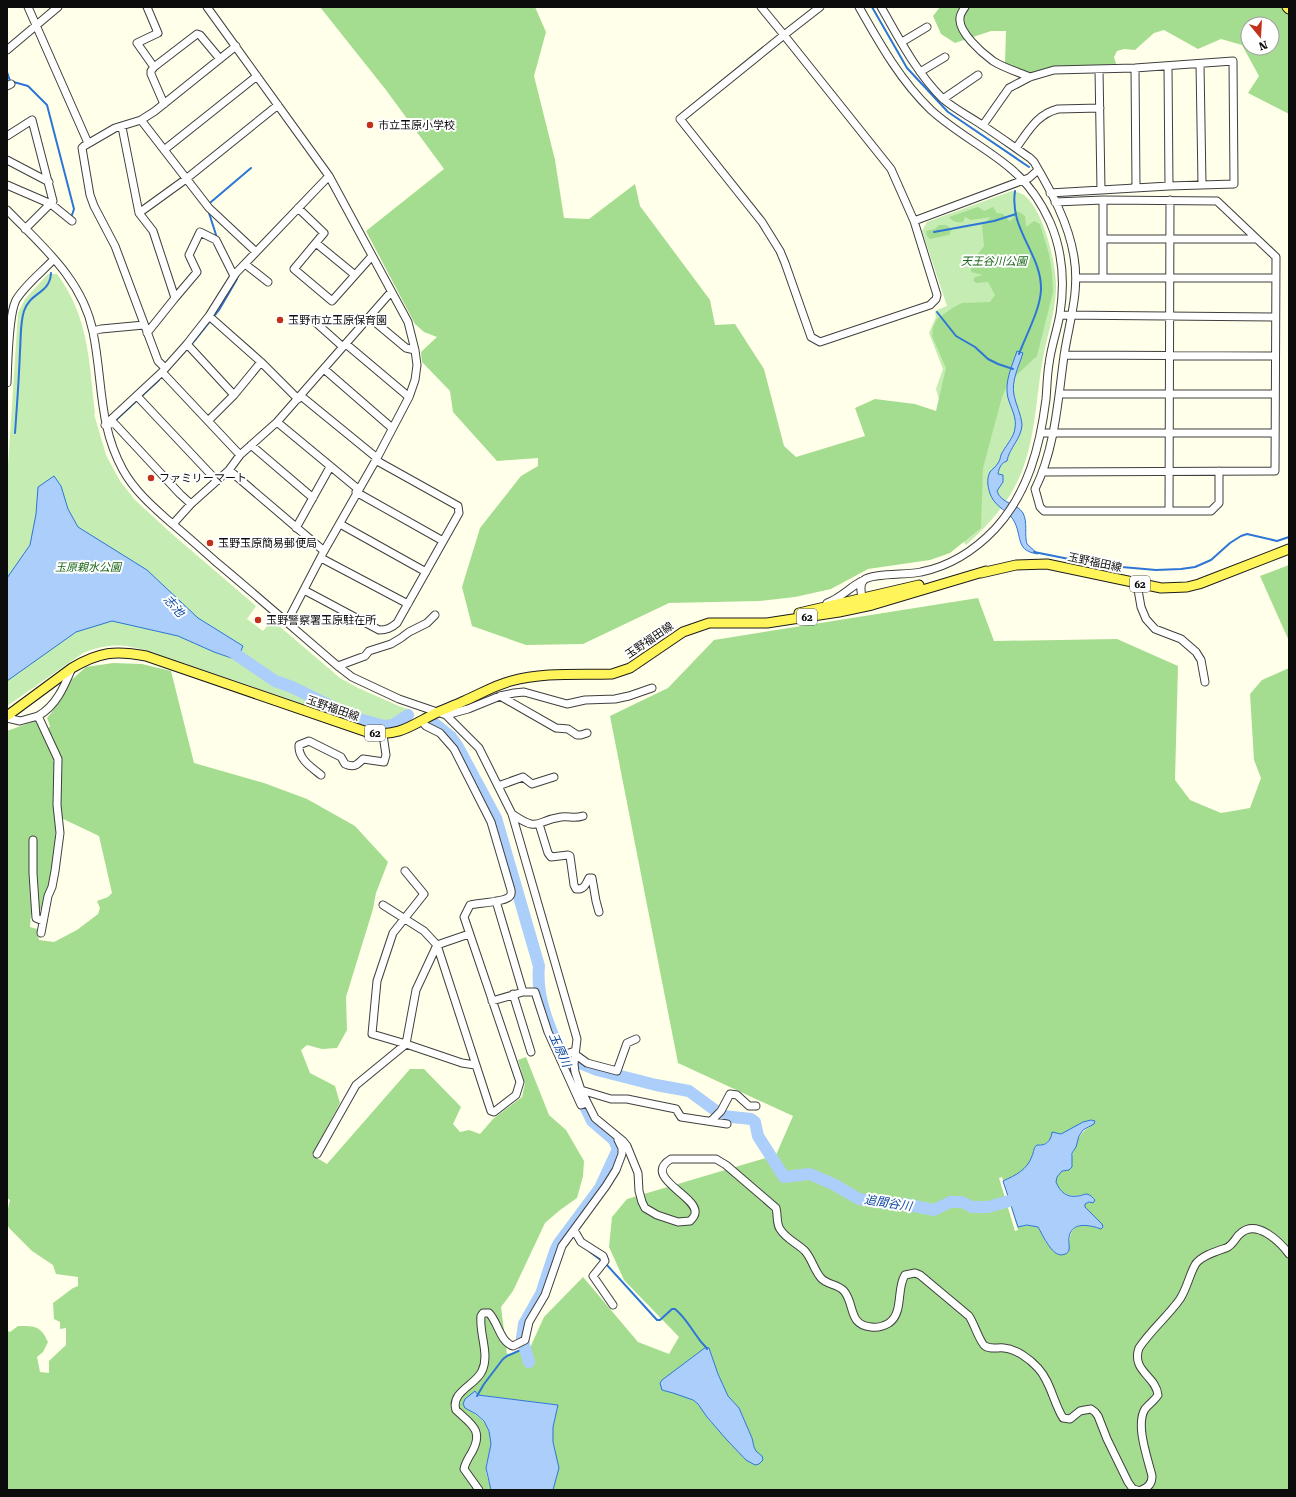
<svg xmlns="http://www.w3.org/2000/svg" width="1296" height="1497" font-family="'Roboto Serif','Noto Sans JP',serif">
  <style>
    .green { fill: #c5ecb2 }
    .forest { fill: #a5dd90; fill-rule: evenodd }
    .water { fill: #abcefa; stroke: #2d75d6 }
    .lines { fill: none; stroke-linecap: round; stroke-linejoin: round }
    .stream { stroke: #2d75d6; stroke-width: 2 }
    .river { stroke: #abcefa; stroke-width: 12 }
    .minor-casing { stroke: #3f3f3f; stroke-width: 9 }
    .major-casing { stroke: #1d1d1d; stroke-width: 11 }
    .minor { stroke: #fff; stroke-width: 7 }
    .major { stroke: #fff45a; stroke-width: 9 }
    .poi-dot { fill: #c4311b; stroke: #fff; stroke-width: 1.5 }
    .labels { text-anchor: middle; stroke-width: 4; stroke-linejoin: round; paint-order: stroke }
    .shield { fill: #fff; stroke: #555; stroke-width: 1 }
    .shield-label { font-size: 10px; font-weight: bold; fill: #0c0c0c }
    .poi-label { font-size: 11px; fill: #0c0c0c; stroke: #fff; text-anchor: start }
    .park-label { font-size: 11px; font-style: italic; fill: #1b6718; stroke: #fff }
    .street-label { font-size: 11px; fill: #0c0c0c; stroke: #fff }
    .water-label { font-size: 12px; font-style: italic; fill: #0e48a4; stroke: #fff }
  </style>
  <rect width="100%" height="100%" fill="#ffffea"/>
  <!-- green -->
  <path class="green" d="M 1012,191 C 1016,192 1021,193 1024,195 C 1044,210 1057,266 1056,290 C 1055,313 1047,336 1043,358 C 1036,396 1036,435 1022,471 C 1010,501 990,524 966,545 L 957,533 L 941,407 L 936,389 L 943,369 L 929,333 L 936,317 L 935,311 L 947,306 L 922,231 L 927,222 Z
    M 48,274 L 57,274 C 89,317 89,362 95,413 L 94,414 L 106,455 L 120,481 L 135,500 L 172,534 L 256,606 L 247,619 L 263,631 L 272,620 L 340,678 L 358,688 L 399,706 L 411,710 L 412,716 L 409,722 L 399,727 L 389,730 L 375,729 L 360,725 L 344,716 L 315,708 L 148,651 C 122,644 109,643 83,653 L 7,706 L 7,481 L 18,313 L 25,299 Z"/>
  <!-- forest -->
  <path class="forest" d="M 320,7 L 535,7 L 546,32 L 534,76 L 555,160 L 564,218 L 589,219 L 635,184 L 640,206 L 710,300 L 715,325 L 735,324 L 764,369 L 784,446 L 796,457 L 865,436 L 855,408 L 875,399 L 915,404 L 936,411 L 946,368 L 932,336 L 933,327 L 937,319 L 954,307 L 962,303 L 990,302 L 995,295 L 988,282 L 976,283 L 973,280 L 975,277 L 983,275 L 971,272 L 971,266 L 979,263 L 978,254 L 984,246 L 982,225 L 991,217 L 971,220 L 965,217 L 963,222 C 957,223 953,222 949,217 L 978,207 L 984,211 L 993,207 L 997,213 L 1003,214 L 1009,221 L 1013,219 L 1014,213 L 1019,212 L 1025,216 L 1026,227 L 1034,221 L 1040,224 L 1049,254 L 1052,273 L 1053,292 L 1037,356 L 1008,383 L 1002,397 L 983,468 L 981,528 L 950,553 L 930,560 L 868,569 L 831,589 L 795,597 L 759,601 L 669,603 L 583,644 L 526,645 L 472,626 L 462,587 L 480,528 L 521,476 L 538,466 L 538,458 L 497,461 L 453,412 L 450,391 L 422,362 L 421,352 L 437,337 L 424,332 L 415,324 L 366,231 L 444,169 L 386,90 Z
    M 940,7 L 1289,7 L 1289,114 L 1248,93 L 1259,76 L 1242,45 L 1221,39 L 1198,49 L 1164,30 L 1154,33 L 1135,50 L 1124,49 L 1117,51 L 1114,57 L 1116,64 L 1030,73 L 1005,63 L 1006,31 L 991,31 L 955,43 L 941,34 L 933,16 ZM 1248,24 L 1272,24 L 1272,48 L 1248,48 Z
    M 939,225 L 946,225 L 952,229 L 949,235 L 930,239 L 927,236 L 926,231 L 935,229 Z
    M 1289,565 L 1289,641 L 1260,576 Z
    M 978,598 L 994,641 L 1117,639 L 1178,666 L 1175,780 L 1190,800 L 1221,813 L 1250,808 L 1261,778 L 1254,760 L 1250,694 L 1262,680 L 1289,668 L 1289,1490 L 553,1490 L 555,1481 L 556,1454 L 553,1442 L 553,1427 L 558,1405 L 478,1395 L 475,1391 L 465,1408 C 480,1416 492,1426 491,1444 C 491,1452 486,1461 486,1469 C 486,1476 490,1483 491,1490 L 7,1490 L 7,1331 L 10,1332 L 18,1326 C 35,1326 41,1326 48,1342 L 43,1352 L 37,1357 L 40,1372 L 49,1373 L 49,1361 L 66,1345 L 66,1328 L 60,1329 L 60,1322 L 54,1319 L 53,1303 L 73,1288 L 78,1286 L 78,1277 L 56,1274 L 53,1265 L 32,1251 L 10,1229 L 7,1225 L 7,1213 L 10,1200 L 7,1198 L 7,731 L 35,721 L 44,735 L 50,726 L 47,718 L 52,712 L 68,683 L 86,667 L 113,663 L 142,664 L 171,671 L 194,763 L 264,783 L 307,799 L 355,826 L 388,862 L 376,893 L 373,909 L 346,997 L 347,1030 L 337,1048 L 322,1049 L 307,1045 L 301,1050 L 310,1073 L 335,1086 L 340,1103 L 312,1155 L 327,1164 L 410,1069 L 424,1069 L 461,1107 L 453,1124 L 460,1132 L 469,1130 L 480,1134 L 493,1119 L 522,1097 L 525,1083 L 518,1060 L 526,1057 L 549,1115 L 566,1130 L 584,1161 L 583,1176 L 577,1198 L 560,1210 L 545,1223 L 513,1291 L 501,1307 L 507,1354 L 529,1350 L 544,1317 L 583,1277 L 638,1342 L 669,1354 L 679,1337 L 624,1280 L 609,1247 L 612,1217 L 627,1199 L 776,1155 L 793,1116 L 678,1063 L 610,716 L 668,688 L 714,640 ZM 55,815 L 99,836 L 112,893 L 108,897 L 97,901 L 100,908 L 98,914 L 77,930 L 54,942 L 39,940 L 37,929 L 30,927 L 31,914 L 38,909 L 41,910 C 51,880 58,846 55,815 ZM 1083,1122 L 1090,1127 C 1075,1134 1073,1155 1069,1170 L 1062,1171 L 1057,1177 L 1055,1182 C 1061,1196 1073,1198 1086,1194 L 1093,1203 L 1089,1202 L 1085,1204 L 1084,1207 L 1101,1229 C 1079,1221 1068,1225 1069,1250 L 1047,1244 L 1038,1227 L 1027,1225 L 1018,1227 L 1004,1181 C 1016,1175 1027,1170 1032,1156 C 1034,1152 1033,1148 1037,1145 C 1046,1146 1050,1139 1057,1134 C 1066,1134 1076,1127 1083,1122 ZM 1002,1177 L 1018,1230 L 1015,1231 L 999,1178 ZM 710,1351 L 718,1374 L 728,1396 L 739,1408 L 752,1438 L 754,1447 L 756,1451 L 762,1456 L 746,1460 C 734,1447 722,1434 710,1421 C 705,1415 701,1406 694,1401 C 685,1395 672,1392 662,1390 Z"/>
  <!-- water -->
  <path class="water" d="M 1017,351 L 1023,353 C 1019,366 1011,381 1014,395 C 1016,405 1021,414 1022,424 C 1022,438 1009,448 1007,461 C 1001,463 999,468 998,474 L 1003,475 L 1003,482 L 997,491 C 1001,504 1017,503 1023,513 C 1028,523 1024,534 1027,544 L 1038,554 C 1016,551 1022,538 1015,523 C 1011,512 996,508 991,496 C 988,489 986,479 990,472 C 992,469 996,467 998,463 C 1000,461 1000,458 1001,455 C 1005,446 1014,438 1015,428 C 1017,418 1011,408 1008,398 C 1004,382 1012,366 1017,351 Z
    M 54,476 L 61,486 L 68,509 L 78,527 L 147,570 L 198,618 L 243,646 L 237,660 L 214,652 L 178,636 L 112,621 L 76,632 L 7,681 L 7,578 L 30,545 L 36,514 L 38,487 Z
    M 1091,1120 L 1095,1121 L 1094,1124 L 1083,1130 L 1079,1136 L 1076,1147 L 1072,1153 L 1072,1167 L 1069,1170 L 1062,1171 L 1057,1177 L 1056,1182 C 1060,1192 1067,1198 1078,1196 C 1081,1196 1084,1194 1087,1194 C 1091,1195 1093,1198 1095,1200 L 1093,1203 L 1089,1202 L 1085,1204 L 1085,1207 L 1102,1224 L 1103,1227 L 1101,1229 C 1090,1225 1072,1221 1069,1237 C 1068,1241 1070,1246 1069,1250 C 1068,1252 1067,1254 1065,1254 C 1053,1260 1043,1235 1038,1227 L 1027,1225 L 1018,1227 L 1003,1181 C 1016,1175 1027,1170 1032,1156 C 1034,1152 1033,1148 1037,1145 C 1046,1146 1051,1141 1052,1132 L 1061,1134 L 1083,1122 Z
    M 706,1347 L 709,1348 L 718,1374 L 728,1396 L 739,1408 L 752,1438 L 754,1447 L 756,1451 L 762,1456 L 763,1460 L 759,1464 L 755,1465 L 746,1460 L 726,1439 L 707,1417 L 698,1404 L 693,1400 L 673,1393 L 662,1390 L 660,1383 L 662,1380 Z
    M 475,1391 L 478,1395 L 558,1405 L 553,1427 L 553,1442 L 559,1468 L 553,1490 L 491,1490 L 486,1468 L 491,1444 L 489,1431 L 484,1421 L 476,1414 L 465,1408 L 463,1404 L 465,1399 Z"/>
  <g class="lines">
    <!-- stream -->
    <path class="stream" d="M 872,7 L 907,68 L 948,112 L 1029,167
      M 7,72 L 10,81 L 28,86 L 47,105 L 74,209 L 72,215
      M 1015,191 C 1009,230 1042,254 1041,290 C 1040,310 1026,335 1019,354
      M 211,202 L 251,168
      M 209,213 L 217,238
      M 934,232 L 994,221 L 1016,214
      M 937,312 L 956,336 L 975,347 L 988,359 L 998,364 L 1013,369
      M 166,372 L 196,339 L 219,310 L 237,279
      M 117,419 L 159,380
      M 15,433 C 17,406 19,378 20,351 C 21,338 20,323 24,311 C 30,292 50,294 51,273
      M 1034,552 L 1099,565 L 1156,570 L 1181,569 L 1195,567 L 1211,560 L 1230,543 L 1241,536 L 1247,534 L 1277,541 L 1289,537
      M 574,1236 L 578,1243
      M 590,1252 L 602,1261
      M 606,1264 L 657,1320 L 660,1320 L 672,1309 L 675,1309 C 686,1318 691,1329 699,1339 C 701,1343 705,1345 707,1349
      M 477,1396 L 484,1384 L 503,1359 L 507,1356 L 525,1348"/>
    <!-- river -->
    <path class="river" d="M 225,647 L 275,681 L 292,687 L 355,718 L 384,726 L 393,725 L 408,715
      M 435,724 L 451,737 L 458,747 L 496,818 L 539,966 C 535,1005 557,1042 571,1077
      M 565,1060 L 577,1062 L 597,1070 L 656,1085 L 689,1091 L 723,1116 L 751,1119 L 755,1122 L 758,1136 L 784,1177 L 810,1174 L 835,1185 L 859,1199 L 885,1203 L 904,1204 L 934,1210 L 950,1202 L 962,1202 L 972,1207 L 988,1207 L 1020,1198
      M 529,1362 L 522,1338 L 524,1324 L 541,1294 L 555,1251 L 559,1243 L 600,1188 L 618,1149 L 614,1140 L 592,1121 L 579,1094"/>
    <defs>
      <path id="minor" d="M 28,7 L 88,143
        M 147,7 L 158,33 L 137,43 L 154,67
        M 207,7 L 329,176 L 408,322 L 415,350 L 417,365 L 415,380 L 409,397 L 377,458 L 324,551 L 287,622
        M 761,7 L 784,35 L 820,7
        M 859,7 C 880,44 900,80 931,110 C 955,132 985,147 1010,168 C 1027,182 1041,202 1050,222 C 1063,252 1065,282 1060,314 C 1057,331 1051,347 1049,364 C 1047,376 1047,388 1046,399 C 1040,447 1028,493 995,529 C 974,551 951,566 921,572 C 909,575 871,573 864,580 C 858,585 862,595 863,602
        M 881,7 C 899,38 916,72 942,98 C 954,109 969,116 982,125 C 999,136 1014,147 1030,158 L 1034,162 C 1051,191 1069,224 1074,257 C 1080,292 1069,322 1064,356 C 1058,400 1055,449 1035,489 L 1040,507 L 1044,511 L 1211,511 L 1219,503 L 1219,471
        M 965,7 C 963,10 960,14 960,18 C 958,32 982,53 993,61 C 1004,68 1018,72 1030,77
        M 902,42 L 927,27
        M 7,50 L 58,7
        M 1200,64 L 1202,184
        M 1168,66 L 1169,186
        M 1135,68 L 1136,188
        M 1099,69 L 1101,190
        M 920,72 L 945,57
        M 7,86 L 11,84
        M 943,99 L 978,75
        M 164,104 L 151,74 L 151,71 L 154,67 L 197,34 L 200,35 L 220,59
        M 141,120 L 209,208 L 256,252
        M 983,125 L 1009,88 L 1030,77 L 1054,70 L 1135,68 L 1233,61 L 1234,184 L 1169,186 L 1050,193
        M 122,127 L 139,213 L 153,231 L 175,298 L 147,333
        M 7,136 L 32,120 L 53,201 L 25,229
        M 1016,148 C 1028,132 1037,114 1058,109 L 1100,108
        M 164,150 L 257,76
        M 7,160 L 49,182
        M 7,185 L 51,204 L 72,221
        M 1103,200 L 1103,278
        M 298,208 L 324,233 L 294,269 L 332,301 L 372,256
        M 7,210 C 42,246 83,280 93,332 C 103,380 98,425 123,470 C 134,490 152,506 169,521 C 185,534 200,548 215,561 C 257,596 298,632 339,667 L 352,677 L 399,699 L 446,715 L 479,748 L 512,814 L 577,1039 L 574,1064 L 575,1072 L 581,1090 L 595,1118 L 623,1141 L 627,1146 L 638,1173 L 639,1191 L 642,1202 L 645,1208 L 657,1215 L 678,1222 L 690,1221 C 692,1219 695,1216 695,1213 C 698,1196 641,1177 671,1159 L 716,1159 L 726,1165 L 776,1208 C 778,1215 776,1223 780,1229 C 786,1239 797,1243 805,1251 C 812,1259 814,1270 821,1278 C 827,1285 838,1284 844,1291 C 855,1304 848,1325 871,1327 C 877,1328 884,1326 889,1323 C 904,1312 896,1289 905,1275 L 915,1273 L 920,1275 L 969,1316 C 974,1323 980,1343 985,1346 C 991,1350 998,1347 1004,1348 C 1016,1349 1030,1359 1038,1368 C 1051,1382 1053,1402 1063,1418 L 1070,1419 L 1080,1411 L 1085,1410 L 1091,1409 L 1095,1412 L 1098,1416 L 1107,1439 L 1128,1482 L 1133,1489 L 1137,1490
        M 139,213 L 186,179 L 278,105
        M 914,221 L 937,295 L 936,299 L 930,305 L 820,342 L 811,337 L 785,263 L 780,251 L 762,222 L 680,119 L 784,35 L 891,169 L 914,221 L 1029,178 L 1038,170
        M 1103,239 L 1257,239
        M 316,243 L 355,275
        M 245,264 L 268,282
        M 1077,278 L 1275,278
        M 175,298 L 197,272 L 189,255 L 200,232 L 216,240 L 234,276
        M 1060,315 L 1275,317
        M 209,316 L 261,362 L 298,399
        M 369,317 L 406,348 L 415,350
        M 314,321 L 343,347
        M 93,331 L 101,329 L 144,325
        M 187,344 L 234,395
        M 346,344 L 409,397
        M 1064,355 L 1275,356
        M 165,368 L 158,361 L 115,246 L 94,206 L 90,195 L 82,148 L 84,146 L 115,128 L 141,120 L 155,111 L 236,46
        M 324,369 L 392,428
        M 162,372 L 240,455
        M 7,383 C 8,363 8,316 16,300 C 25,285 43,271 54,259
        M 1060,394 L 1275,394
        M 137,396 L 217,481
        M 301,396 L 377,458 L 379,462 L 458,506 L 459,513 L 397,623 C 391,628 387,630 379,630 L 304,590
        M 208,421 L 234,395 L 261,362
        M 277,422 L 358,489
        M 105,425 L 162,372 L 187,344 L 209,316 L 236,273 L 329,176
        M 106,425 L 114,423 L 180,494 L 191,504
        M 1041,433 L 1275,433
        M 251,445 L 313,498
        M 229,470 L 324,551
        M 1044,472 L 1275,471 L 1276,257 L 1217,201 L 1103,200 L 1055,202
        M 356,492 L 443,541
        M 1169,511 L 1170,200
        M 173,524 L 191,504 L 229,470 L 240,455 L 277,422 L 391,292
        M 340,524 L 426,572
        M 296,528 L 330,467
        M 321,558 L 408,604
        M 1137,584 L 1141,607 L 1146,619 L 1155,629 L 1181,639 L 1196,652 L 1201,660 L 1205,682
        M 827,603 C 841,598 850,587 862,581
        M 338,666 L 365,656 L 369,651 L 391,644 L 401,638 L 409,632 L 427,623 L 435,615
        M 500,696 L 556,728 L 568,729 L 577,735 L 581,735 L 587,733
        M 446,715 L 468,709 L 500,696 L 514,693 L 524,692 L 567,704 L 585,700 L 615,699 L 629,696 L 652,688
        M 38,716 C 56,706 64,687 72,668
        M 7,718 L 20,721 L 38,716 L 58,759 L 57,805 L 60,833 L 55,871 L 52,887 L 48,896 L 41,933
        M 321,775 C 311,767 298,759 299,745 L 309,741 L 341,757 L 345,764 C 354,768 357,765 363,759 L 384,762 L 386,755 L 383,735
        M 498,786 L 523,777 L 532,784 L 554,777
        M 512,814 C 540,833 534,821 561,817 C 570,816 574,819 583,816
        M 539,824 L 548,853 L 551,857 L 568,855 L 570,856 L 574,885 L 576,889 C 584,890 586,884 589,878 L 592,878 L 596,901 L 599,912
        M 33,840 L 33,873 L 36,918 L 43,921
        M 405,871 L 424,894 L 393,933 L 377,981 L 372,1034 L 406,1044 L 462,1063 L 475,1065
        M 496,901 L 523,992
        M 383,905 L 424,931 L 437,945 L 488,1102 L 491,1111 L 494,1112 L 516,1095 L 520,1082 L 464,917 L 470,905 C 478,903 506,902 510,896 C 512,894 511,892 511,890 L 491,822 L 454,749 L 440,733 L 426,726 L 421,721
        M 513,994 L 531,1052
        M 492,1001 L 523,992 L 535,992 L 548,1032 L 581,1105 L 587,1103
        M 559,1056 L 572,1052 L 587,1063 L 617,1071 L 627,1043 L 636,1039
        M 581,1090 L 611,1099 L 627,1099 L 676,1109 L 681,1117 L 727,1124
        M 711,1121 L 721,1111 L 730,1094 L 737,1095 L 749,1106 L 756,1106
        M 317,1154 L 356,1085 L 406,1044 L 416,990 L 437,945 L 469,934
        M 574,1230 L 581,1242 L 603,1256 L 605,1261 L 593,1276 L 613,1305
        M 479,1490 L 464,1469 C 465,1463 469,1457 472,1452 C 484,1430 471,1424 456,1410 C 450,1392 476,1385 482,1371 C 490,1354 479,1334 481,1316 L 483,1313 L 489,1313 C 498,1322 500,1342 513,1346 L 525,1340 L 529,1322 L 545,1295 L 562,1246 L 606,1186 L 616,1170 L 622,1154 L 622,1148 L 618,1140
        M 1141,1490 C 1148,1488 1152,1483 1152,1476 C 1148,1459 1135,1425 1145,1409 C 1149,1404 1155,1400 1158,1395 C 1156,1376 1131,1371 1139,1348 C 1151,1330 1168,1316 1180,1299 C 1187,1288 1189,1276 1195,1265 C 1200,1256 1217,1251 1226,1248 C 1234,1245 1235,1237 1241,1233 C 1257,1219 1280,1242 1289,1254"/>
      <path id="major" d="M 1287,7 L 1289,9
        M 981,573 L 1016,565 L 1047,564 L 1161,588 L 1187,587 L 1199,584 L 1289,549
        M 799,613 L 919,585
        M 7,716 L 72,668 C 99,652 115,650 146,656 L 370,733 C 400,737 413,724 438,712 C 447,708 456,705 464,701 C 480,694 495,685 511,681 C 544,672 579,675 612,674 L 630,668 L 683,632 L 709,623 L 767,623 L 839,612 L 872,605 L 986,571"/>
    </defs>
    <!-- minor casing -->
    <use href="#minor" class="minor-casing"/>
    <!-- major casing -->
    <use href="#major" class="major-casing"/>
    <!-- minor -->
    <use href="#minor" class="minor"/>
    <!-- major -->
    <use href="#major" class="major"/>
  </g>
  <!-- markers -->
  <g class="poi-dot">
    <circle cx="370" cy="125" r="4"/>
    <circle cx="280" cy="320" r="4"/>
    <circle cx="151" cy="478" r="4"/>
    <circle cx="210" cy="543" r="4"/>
    <circle cx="258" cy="620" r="4"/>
  </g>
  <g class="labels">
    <!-- shield labels -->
    <g class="shield">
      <rect x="1130" y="576" width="20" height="16" rx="3"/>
      <rect x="797" y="609" width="20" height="16" rx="3"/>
      <rect x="365" y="725" width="20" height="16" rx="3"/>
    </g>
    <g class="shield-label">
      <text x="1140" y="588">62</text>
      <text x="807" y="621">62</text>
      <text x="375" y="737">62</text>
    </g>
    <!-- poi labels -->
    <g class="poi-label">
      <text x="378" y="129">市立玉原小学校</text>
      <text x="288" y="324">玉野市立玉原保育園</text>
      <text x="159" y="482">ファミリーマート</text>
      <text x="218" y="547">玉野玉原簡易郵便局</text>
      <text x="266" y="624">玉野警察署玉原駐在所</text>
    </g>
    <!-- park labels -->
    <g class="park-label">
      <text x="994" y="265">天王谷川公園</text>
      <text x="88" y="571">玉原親水公園</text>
    </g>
    <!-- street labels -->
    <g class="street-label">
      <text transform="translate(1095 562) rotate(12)" y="4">玉野福田線</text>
      <text transform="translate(649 640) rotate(-34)" y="4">玉野福田線</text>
      <text transform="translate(333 708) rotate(19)" y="4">玉野福田線</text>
    </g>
    <!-- water labels -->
    <g class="water-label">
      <text transform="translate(174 606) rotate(48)" y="4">志池</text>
      <text transform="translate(560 1050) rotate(66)" y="4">玉原川</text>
      <text transform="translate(888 1203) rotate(9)" y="4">追間谷川</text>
    </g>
  </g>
  <!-- border -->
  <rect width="1296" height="1497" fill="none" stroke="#0c0c0c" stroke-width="16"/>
  <!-- north arrow -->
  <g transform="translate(1260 36) rotate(162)"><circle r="19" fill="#ffffff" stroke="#9e9e9e"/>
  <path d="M0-3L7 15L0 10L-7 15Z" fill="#c4311b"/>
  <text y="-6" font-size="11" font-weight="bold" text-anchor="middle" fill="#0c0c0c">N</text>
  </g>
</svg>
